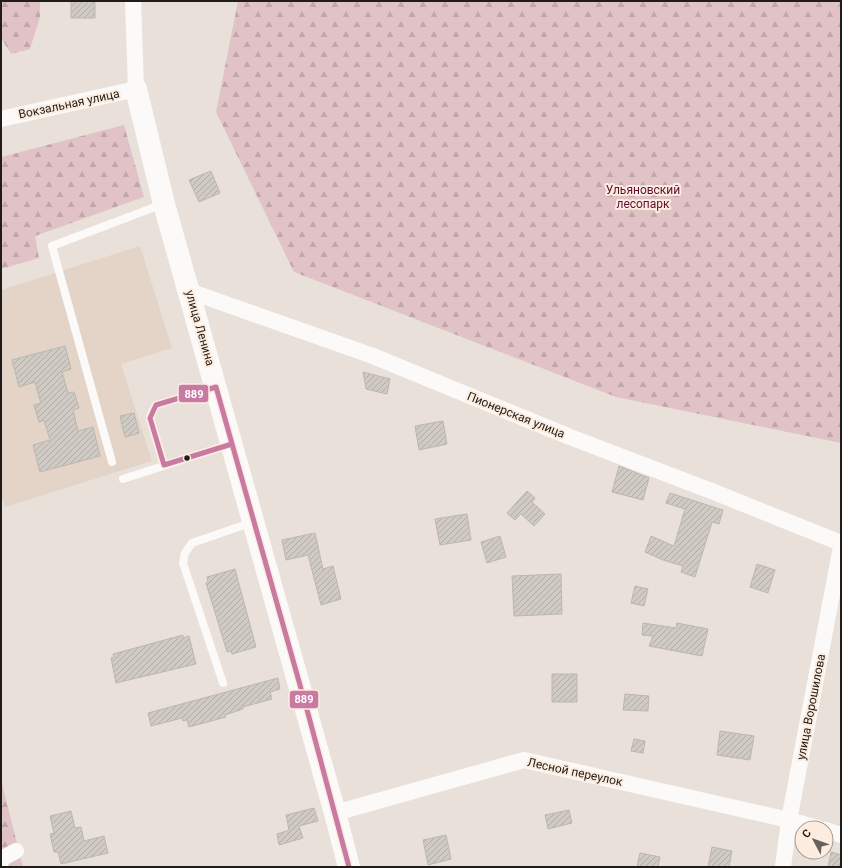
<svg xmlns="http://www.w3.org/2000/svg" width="842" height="868" font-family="Roboto,sans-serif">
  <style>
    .built { fill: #e3d4c7 }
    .forest { fill: url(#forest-firs) }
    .building { fill: url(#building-hatch); stroke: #bbb7b0 }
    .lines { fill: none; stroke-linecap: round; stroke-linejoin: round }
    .lane { stroke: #fcfaf9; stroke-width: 8 }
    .street { stroke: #fcfaf9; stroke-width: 16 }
    .secondary { stroke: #fcfaf9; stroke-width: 22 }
    .bus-1-casing { stroke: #fdede0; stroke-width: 8 }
    .bus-1 { stroke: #c87aa3; stroke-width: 5 }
    .bus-dot { fill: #211c17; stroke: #fdede0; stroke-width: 1.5 }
    .labels { text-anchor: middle; stroke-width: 4; stroke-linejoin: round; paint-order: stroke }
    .street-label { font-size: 12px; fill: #211c17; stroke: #fdede0 }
    .park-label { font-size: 12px; fill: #5f0f32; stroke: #fdede0 }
    .line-badge { stroke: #fdede0; stroke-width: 1.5 }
    .badge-label { font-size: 11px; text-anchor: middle; font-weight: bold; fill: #fff }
  </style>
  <defs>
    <pattern id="forest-firs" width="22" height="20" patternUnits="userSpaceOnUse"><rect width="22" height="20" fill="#e1c3c7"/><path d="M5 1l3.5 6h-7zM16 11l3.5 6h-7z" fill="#c1a7aa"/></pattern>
    <pattern id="building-hatch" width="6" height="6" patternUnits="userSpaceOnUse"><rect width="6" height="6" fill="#cfcac4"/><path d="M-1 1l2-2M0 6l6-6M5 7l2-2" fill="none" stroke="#b1ada8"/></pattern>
  </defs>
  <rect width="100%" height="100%" fill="#e9e1d9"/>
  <!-- built -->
  <path class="built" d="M 140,246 L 172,348 L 121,364 L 152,461 L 5,507 L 1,495 L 1,290 Z"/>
  <!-- forest -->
  <path class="forest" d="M 1,1 L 40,1 L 40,17 L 30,49 L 11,54 L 1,38 Z
    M 238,1 L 841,1 L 841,443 L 616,397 L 294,272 L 216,112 Z
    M 124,125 L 144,197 L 35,236 L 39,258 L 1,269 L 1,157 Z
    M 1,780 L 23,867 L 1,867 Z"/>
  <!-- building -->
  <path class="building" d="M 71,1 L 95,1 L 95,18 L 71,18 Z
    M 211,171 L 220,193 L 199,202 L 189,180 Z
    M 65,346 L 71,369 L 62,372 L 68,393 L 74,392 L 79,408 L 73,410 L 78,431 L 93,427 L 100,456 L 40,472 L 33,445 L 50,440 L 44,420 L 39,422 L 34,405 L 41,403 L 35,382 L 19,387 L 12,360 Z
    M 363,372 L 390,379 L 387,394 L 366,389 Z
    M 134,413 L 139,433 L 125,437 L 120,416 Z
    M 443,421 L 447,444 L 419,450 L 415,426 Z
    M 619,466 L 649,478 L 643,500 L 612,492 Z
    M 527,491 L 535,498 L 532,502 L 545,514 L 534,526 L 521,514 L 515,520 L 507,513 Z
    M 670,493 L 723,510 L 719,524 L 712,522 L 695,577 L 681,572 L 683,566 L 663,560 L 645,552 L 651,536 L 674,546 L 685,509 L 666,503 Z
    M 467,514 L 471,540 L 440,545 L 435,519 Z
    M 315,533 L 323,569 L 333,566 L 341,599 L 321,605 L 308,555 L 286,560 L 282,540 Z
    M 500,536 L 506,557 L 487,563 L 481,542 Z
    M 757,564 L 775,570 L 768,593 L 750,587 Z
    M 235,569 L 256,647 L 232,654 L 231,651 L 227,652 L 206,583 L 208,582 L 207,577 Z
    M 561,574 L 562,614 L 514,616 L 512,576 Z
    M 635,586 L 648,589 L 644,606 L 631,603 Z
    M 643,623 L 676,628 L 677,623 L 708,629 L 702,656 L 649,646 L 653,636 L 642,635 Z
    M 183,635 L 183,638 L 189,636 L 196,664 L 116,683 L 111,658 L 114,657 L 113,654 Z
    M 552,674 L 577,674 L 577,702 L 552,702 Z
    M 278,678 L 280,689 L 270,692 L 272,699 L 243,707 L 243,709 L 225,715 L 226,717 L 189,727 L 187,720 L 183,721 L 182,718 L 151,726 L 148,713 Z
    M 625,694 L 649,696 L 648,711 L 623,710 Z
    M 720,731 L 754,736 L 750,760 L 717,755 Z
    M 634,739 L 645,741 L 643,753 L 631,751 Z
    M 314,808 L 318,821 L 299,826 L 303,838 L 279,845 L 277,834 L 289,830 L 286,815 Z
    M 569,810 L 572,823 L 548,829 L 545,815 Z
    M 71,811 L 75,828 L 81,827 L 84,841 L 104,836 L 108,853 L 61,864 L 58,852 L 54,852 L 50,834 L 54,833 L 50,816 Z
    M 446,835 L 451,859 L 428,865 L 423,840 Z
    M 712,847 L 732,851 L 729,867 L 708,867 Z
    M 831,852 L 841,855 L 841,867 L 828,867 Z
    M 640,853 L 660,857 L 658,867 L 637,867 Z"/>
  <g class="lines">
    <!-- lane -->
    <path class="lane" d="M 112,462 L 52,246 L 163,204
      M 164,465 L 150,418 L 152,412 L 156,405 L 215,388
      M 123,479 L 231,444
      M 223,683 L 183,563 L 185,553 L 192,543 L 253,522"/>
    <!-- street -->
    <path class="street" d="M 1,119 L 136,89 L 133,1
      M 189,291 L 373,356 L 570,437 L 714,492 L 841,543
      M 335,813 L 524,760 L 789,820 L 818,828
      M 826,830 L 841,835
      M 1,862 L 3,858 L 16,851
      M 783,867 L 789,820 L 841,547"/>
    <!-- secondary -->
    <path class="secondary" d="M 136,89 L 164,204 L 335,813 L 349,867"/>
    <defs>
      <path id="bus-1" d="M 232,444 L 164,465 L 150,418 L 156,405 L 216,387 L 309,717 L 349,867"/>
    </defs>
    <!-- bus-1 casing -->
    <use href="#bus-1" class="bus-1-casing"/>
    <!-- bus-1 -->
    <use href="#bus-1" class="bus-1"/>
  </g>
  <!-- markers -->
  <circle class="bus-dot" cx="187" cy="458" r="3.5"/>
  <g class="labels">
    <!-- street labels -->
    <g class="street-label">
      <text transform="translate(69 104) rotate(-12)" y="4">Вокзальная улица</text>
      <text transform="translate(200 328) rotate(74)" y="4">улица Ленина</text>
      <text transform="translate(516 415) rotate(22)" y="4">Пионерская улица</text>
      <text transform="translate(811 707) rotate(-79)" y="4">улица Ворошилова</text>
      <text transform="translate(575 772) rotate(12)" y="4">Лесной переулок</text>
    </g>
    <!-- park labels -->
    <g class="park-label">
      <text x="643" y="194">Ульяновский<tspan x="643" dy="14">лесопарк</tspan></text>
    </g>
  </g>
  <g class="line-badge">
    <rect x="178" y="384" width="31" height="19" rx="4" fill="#c87aa3"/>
    <rect x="289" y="690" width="30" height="19" rx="4" fill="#c87aa3"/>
  </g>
  <g class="badge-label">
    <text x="194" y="398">889</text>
    <text x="304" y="703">889</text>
  </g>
  <!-- border -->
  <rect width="842" height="868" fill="none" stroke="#211c17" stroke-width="4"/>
  <!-- north arrow -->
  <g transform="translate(814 840) rotate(311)"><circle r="19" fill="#fdede0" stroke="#a59990"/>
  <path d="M0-3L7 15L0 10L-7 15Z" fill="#67615b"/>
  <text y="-6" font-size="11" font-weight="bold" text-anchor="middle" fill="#211c17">С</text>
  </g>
</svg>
